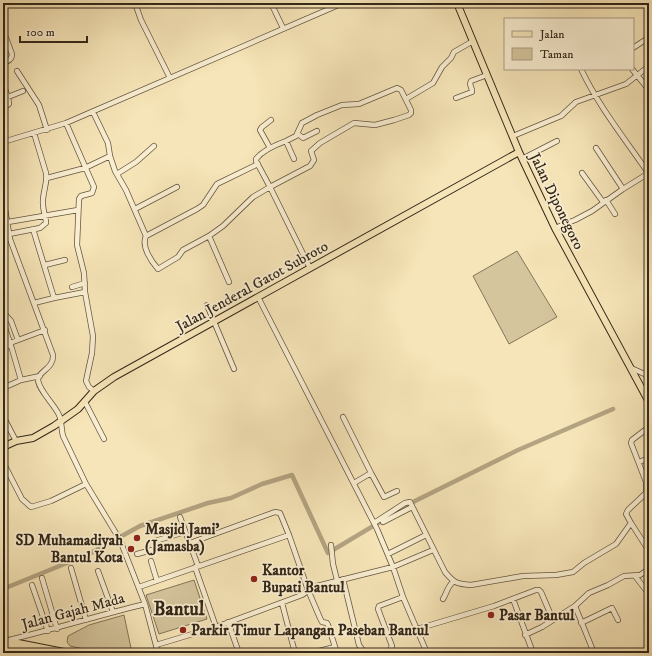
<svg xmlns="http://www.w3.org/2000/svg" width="652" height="656" font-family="'IM FELL DW Pica',serif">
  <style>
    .green { fill: #d5c59d; stroke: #84765b }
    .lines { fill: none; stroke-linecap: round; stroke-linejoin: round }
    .canal { stroke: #b4a482; stroke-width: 4.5 }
    .minor-casing { stroke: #645641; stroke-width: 6 }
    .major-casing { stroke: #332719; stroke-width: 8 }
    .minor { stroke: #f9eed1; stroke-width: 4.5 }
    .major { stroke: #f6e5b8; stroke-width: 6 }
    .poi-dot { fill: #8f2418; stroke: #f9eed1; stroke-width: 1.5 }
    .labels { text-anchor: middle; stroke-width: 3.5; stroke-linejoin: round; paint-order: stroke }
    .street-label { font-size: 15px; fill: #332719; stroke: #f9eed1 }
    .poi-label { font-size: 15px; font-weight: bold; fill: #332719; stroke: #f9eed1; text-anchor: start }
    .district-label { font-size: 19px; font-weight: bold; fill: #332719; stroke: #f9eed1 }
  </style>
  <rect width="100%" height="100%" fill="#f6e5b8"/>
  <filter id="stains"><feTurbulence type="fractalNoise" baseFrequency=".005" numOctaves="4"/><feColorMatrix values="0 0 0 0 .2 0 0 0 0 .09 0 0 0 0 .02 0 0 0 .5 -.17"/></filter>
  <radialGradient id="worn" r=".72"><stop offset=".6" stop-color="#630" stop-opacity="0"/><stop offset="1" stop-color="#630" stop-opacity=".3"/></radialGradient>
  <!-- green -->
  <path class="green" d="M 517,251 L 557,317 L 509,344 L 473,276 Z
    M 194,580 L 207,619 L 159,634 L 146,595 Z
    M 124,615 L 132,653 L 103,653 L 70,646 L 67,642 L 68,636 L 89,625 Z"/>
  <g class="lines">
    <!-- canal -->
    <path class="canal" d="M 3,589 L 89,554 L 140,526 L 208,503 L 231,498 L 262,484 L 292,475 L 328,553 L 415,501 L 518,450 L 613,409"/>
    <defs>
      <path id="minor" d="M 135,3 L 141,20 L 170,78
        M 271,3 L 283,28
        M 3,30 L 12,54 C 12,60 8,61 3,63
        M 633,48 L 645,40
        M 581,69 C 599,107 625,139 649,174
        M 632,69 L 649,90
        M 17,71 L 39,105 L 47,130
        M 3,84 L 8,97 L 23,91
        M 456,98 L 472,92 L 472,90 L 470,84 L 471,81 L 487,75
        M 406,99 L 433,83 L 442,67 L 451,58 L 454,52 L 473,41
        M 3,108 L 9,104 L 8,97
        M 93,112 L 108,143 L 110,156 L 115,171 L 126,190 L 146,236 L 197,209 L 203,205 L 217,184 L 258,164
        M 66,123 L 94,187 L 92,193 L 81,196 L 79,199 L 77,245 L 84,273 L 85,292 L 93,336 L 92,353 L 86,381 L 89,387 L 94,391
        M 298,134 L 303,138 L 317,131
        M 513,136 L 561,116 L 576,102 L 626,84 L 649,66
        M 286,141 L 296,136 L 302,123 L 317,115 L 342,105 L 359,104 L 397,88 L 401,90 L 411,110 L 411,113 L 409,115 L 394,120 L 375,125 L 354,123 L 320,143 L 311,151 L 314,160 L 310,166 L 270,187 L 310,268
        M 3,142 L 66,123 L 343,3
        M 270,148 L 260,130 L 262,127 L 271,120
        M 596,148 L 623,189
        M 522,159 L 557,141
        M 582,173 L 603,202
        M 117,174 L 136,162 L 154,146
        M 47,178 L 85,168 L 110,156
        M 3,197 L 10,239 L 53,355 C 54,369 38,371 38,380 C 39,391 55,405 59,415 C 62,421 61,429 63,436 L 86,484 L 120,540 L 145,604 L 158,653
        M 606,200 L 615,214
        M 135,209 L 177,187
        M 8,222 L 78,210
        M 555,228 L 575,220 L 592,211 L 623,189 L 649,173
        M 33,229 L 54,298 L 34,303
        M 9,234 L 40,228 L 46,223 C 46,217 43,211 43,204 C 42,193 48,183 46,173 L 34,133
        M 146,236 C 141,246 151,261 158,269 L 178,257 L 183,250 L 209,236 L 223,226 L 253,197 L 270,187 L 256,161 L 256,159 C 263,150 275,145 286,141 L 294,159
        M 209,236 L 229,282
        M 45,265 L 65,260
        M 72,287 L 85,283
        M 258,297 L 377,529 L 393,567 L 403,597 L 427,653
        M 54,298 L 85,292
        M 207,305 L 234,369
        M 3,312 L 11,321 L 18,340
        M 3,322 L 12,349 L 21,380
        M 10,343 L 45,330
        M 3,348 L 11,345
        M 631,368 L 649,376
        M 3,388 L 21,380 L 40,376
        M 85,402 L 104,439
        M 3,416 L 16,441
        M 343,417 L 371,473 L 354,483
        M 649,427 L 632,440 L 631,443 L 646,482 L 646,493 L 628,510 L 626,514 L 631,523 L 649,551
        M 3,462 L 22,499 L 31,507 L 51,501 L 86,484
        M 639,462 L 649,458
        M 371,473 L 384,497 L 397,491
        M 180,517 L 198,566
        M 383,522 L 412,507
        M 374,523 L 405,503 L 410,502 L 445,572 C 454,583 457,584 471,585 L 523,576 L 556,575 L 573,572 L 584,563 L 616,544 L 631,523
        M 190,543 L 275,512 L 280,513 L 289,535 L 308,590 L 320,618 L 322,622 L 327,623 L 328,625 L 337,653
        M 331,545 L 333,564 L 337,580
        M 137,554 L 156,549 L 155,541 L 185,532
        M 388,554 L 426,535
        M 151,561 L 157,581
        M 71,568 L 86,620
        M 98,571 L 113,612
        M 635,576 L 649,594
        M 42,578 L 57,629
        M 343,579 L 359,645 L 365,653
        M 32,585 L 48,631
        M 139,587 L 289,535
        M 443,599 C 447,593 447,587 453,582
        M 513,599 L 533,653
        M 282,603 L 295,653
        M 575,606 L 594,653
        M 228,622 L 239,653
        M 581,623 L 612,608 L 618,620
        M 216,627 L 302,595 L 313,587 L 393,567 L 433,550
        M 417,629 L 494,606 L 536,590 L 539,590 L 541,592 L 553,620
        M 525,635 L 542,627 L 575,606 L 589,593 L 608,585 L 624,576 L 640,575 L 649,569
        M 9,640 C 55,629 100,615 145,604
        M 156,645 L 216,627 L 195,567
        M 311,653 L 335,647
        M 387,653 L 389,652 L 392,646 L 378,609 L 379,606 L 403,597"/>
      <path id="major" d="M 457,3 L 519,152 L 555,228 L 649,402
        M 3,447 L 16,441 L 33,438 L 54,426 L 78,409 L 94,391 L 114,377 L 519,152
        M 3,640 L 69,653
        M 3,646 L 40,653"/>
    </defs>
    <!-- minor casing -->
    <use href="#minor" class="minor-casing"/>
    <!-- major casing -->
    <use href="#major" class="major-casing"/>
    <!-- minor -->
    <use href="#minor" class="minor"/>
    <!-- major -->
    <use href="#major" class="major"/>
  </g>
  <!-- markers -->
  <g class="poi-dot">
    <circle cx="137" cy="538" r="4"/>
    <circle cx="131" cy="549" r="4"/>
    <circle cx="254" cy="579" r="4"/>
    <circle cx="491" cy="615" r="4"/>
    <circle cx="183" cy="630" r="4"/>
  </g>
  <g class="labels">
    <!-- street labels -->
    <g class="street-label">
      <text transform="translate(557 201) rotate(64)" y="5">Jalan Diponegoro</text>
      <text transform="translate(252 286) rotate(-29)" y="5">Jalan Jenderal Gatot Subroto</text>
      <text transform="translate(73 611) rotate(-15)" y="5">Jalan Gajah Mada</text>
    </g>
    <!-- poi labels -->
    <g class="poi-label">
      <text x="145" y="534">Masjid Jami'<tspan x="145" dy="17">(Jamasba)</tspan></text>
      <text x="123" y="545" text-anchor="end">SD Muhamadiyah<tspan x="123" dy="17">Bantul Kota</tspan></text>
      <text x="262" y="575">Kantor<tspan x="262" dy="17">Bupati Bantul</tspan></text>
      <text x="499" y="620">Pasar Bantul</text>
      <text x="191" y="635">Parkir Timur Lapangan Paseban Bantul</text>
    </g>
    <!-- district labels -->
    <g class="district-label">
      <text x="179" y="615">Bantul</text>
    </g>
  </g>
  <!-- margin -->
  <rect width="652" height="656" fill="none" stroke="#f6e5b8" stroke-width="16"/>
  <rect x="4" y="4" width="644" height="648" fill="none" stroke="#332719" stroke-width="2"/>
  <rect x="8" y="8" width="636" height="640" fill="none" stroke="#332719"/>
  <!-- legend -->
  <rect x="504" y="18" width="130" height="52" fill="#f9eed1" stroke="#aa9e87"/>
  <rect x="512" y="31" width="20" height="6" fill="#f6e5b8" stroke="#aa9e87"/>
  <text x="540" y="38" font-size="12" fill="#332719">Jalan</text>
  <rect x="512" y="48" width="20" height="12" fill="#d5c59d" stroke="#aa9e87"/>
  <text x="540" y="58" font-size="12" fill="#332719">Taman</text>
  <!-- scale -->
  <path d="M20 36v6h67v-6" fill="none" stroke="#332719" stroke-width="2"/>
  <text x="26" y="36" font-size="12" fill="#332719" stroke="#f9eed1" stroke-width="3" paint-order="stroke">100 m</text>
  <rect width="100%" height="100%" filter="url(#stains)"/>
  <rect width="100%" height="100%" fill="url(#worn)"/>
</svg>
